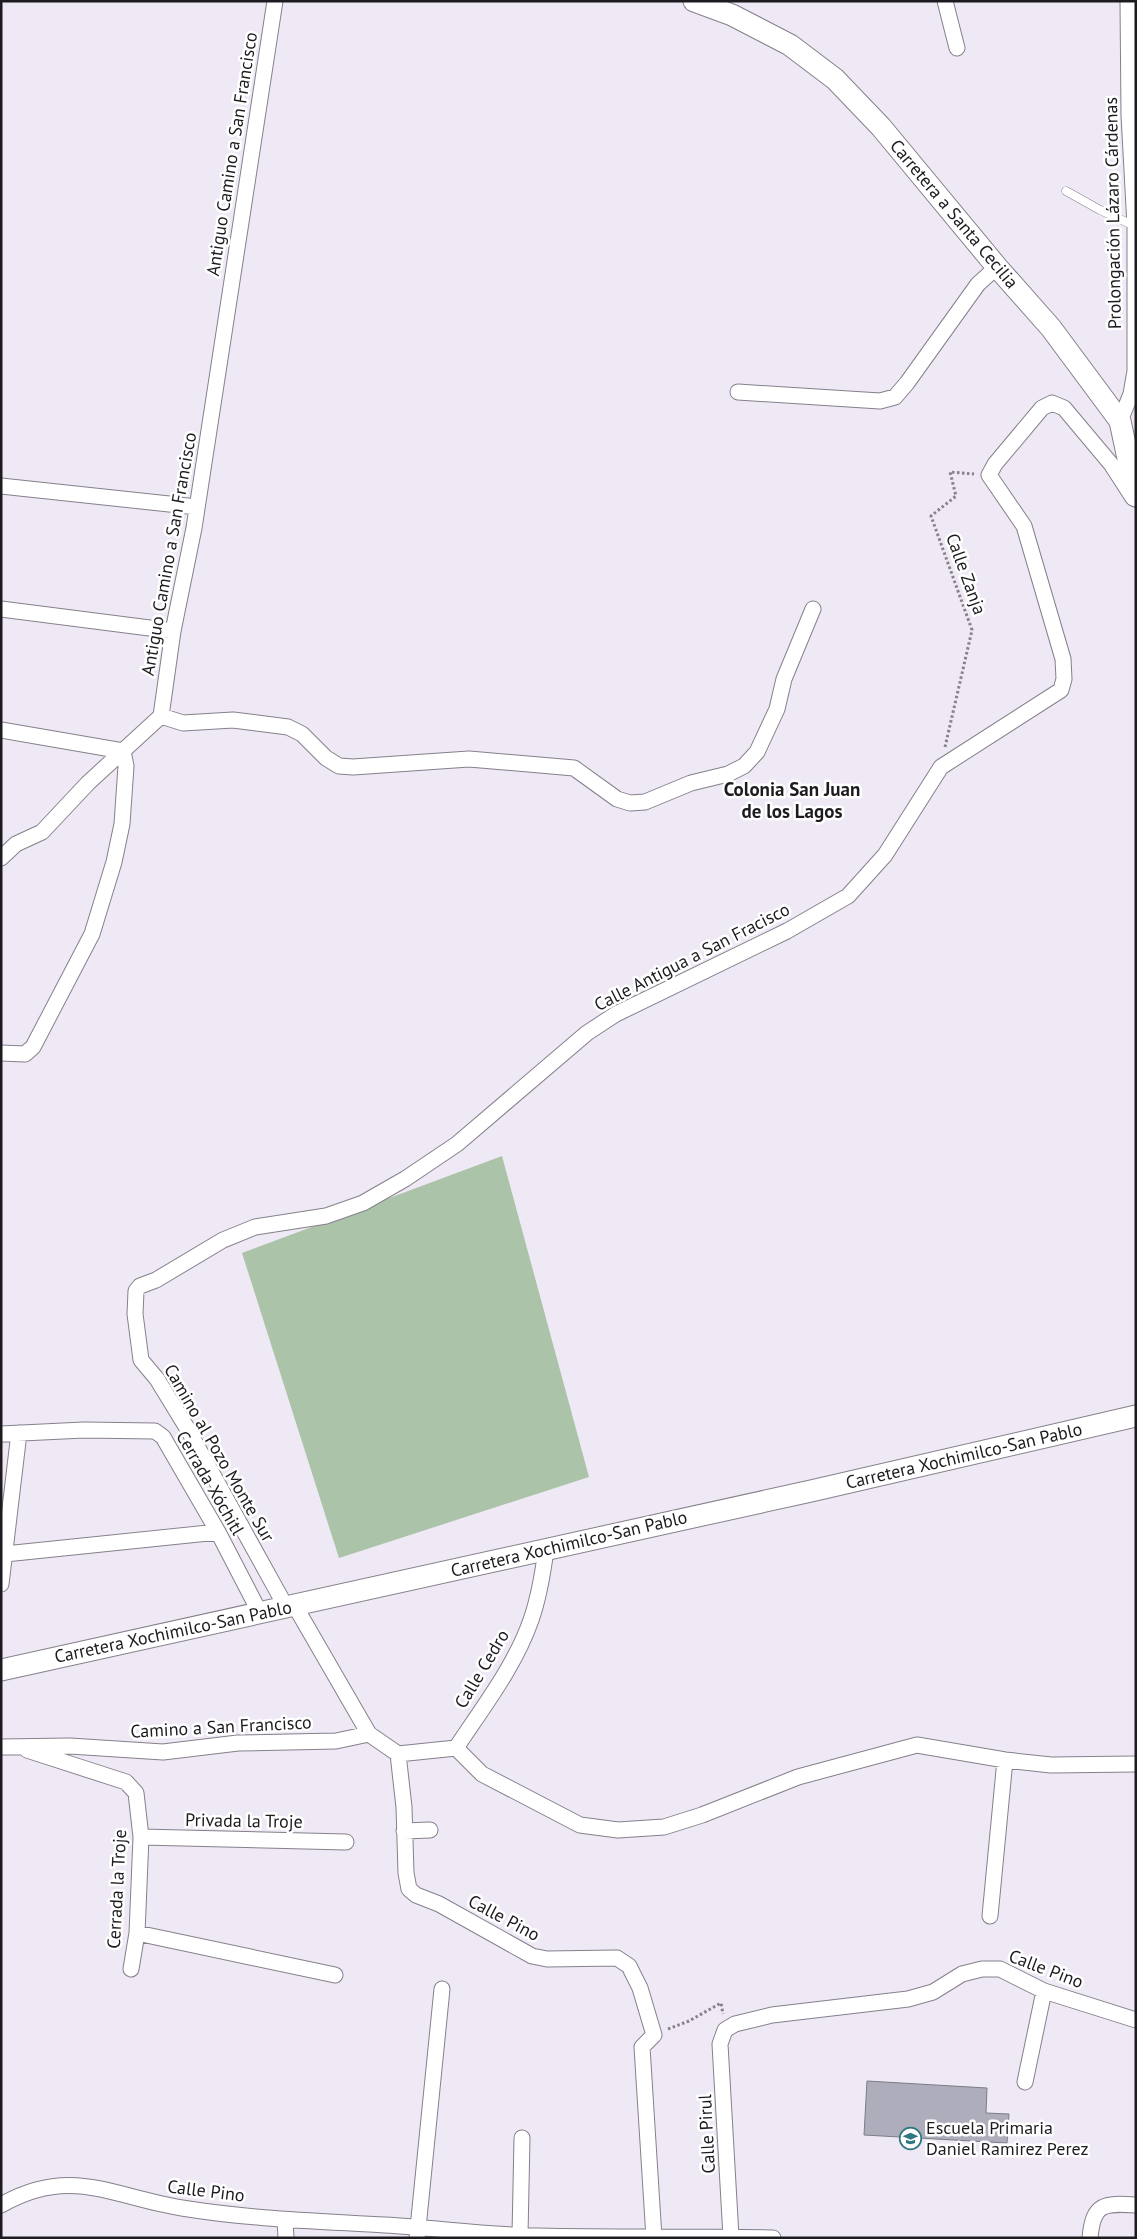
<svg xmlns="http://www.w3.org/2000/svg" width="1137" height="2239" font-family="'PT Sans',sans-serif">
  <style>
    .green { fill: #abc3a8 }
    .building { fill: #aeadbb; stroke: #7c7c88 }
    .lines { fill: none; stroke-linecap: round; stroke-linejoin: round }
    .lane-casing { stroke: #85808b; stroke-width: 9 }
    .street-casing { stroke: #85808b; stroke-width: 17 }
    .secondary-casing { stroke: #85808b; stroke-width: 23 }
    .path { stroke: #86818a; stroke-width: 3; stroke-dasharray: 2.5 2.5; stroke-linecap: butt }
    .lane { stroke: #fff; stroke-width: 8 }
    .street { stroke: #fff; stroke-width: 15 }
    .secondary { stroke: #fff; stroke-width: 21 }
    .labels { text-anchor: middle; stroke-width: 5; stroke-linejoin: round; paint-order: stroke }
    .street-label { font-size: 18px; fill: #1d1b1f; stroke: #fff }
    .poi-label { font-size: 18px; fill: #1d1b1f; stroke: #fff; text-anchor: start }
    .neighbourhood-label { font-size: 19px; font-weight: bold; fill: #1d1b1f; stroke: #fff }
  </style>
  <rect width="100%" height="100%" fill="#efe8f5"/>
  <!-- green -->
  <path class="green" d="M 502,1156 L 589,1477 L 339,1558 L 242,1253 Z"/>
  <!-- building -->
  <path class="building" d="M 867,2081 L 987,2088 L 986,2113 L 1009,2114 L 1007,2143 L 864,2135 Z"/>
  <g class="lines">
    <defs>
      <path id="lane" d="M 1066,191 L 1100,210 L 1135,226"/>
      <path id="street" d="M 945,1 L 957,48
        M 738,392 L 880,401 L 895,397 L 907,383 L 978,284 L 997,267
        M 1120,421 L 1131,394 L 1135,371 L 1135,226 L 1129,115 L 1128,1
        M 1,486 L 197,507
        M 1,609 L 173,631
        M 161,716 L 183,723 L 233,720 L 288,727 L 302,734 L 326,758 L 339,766 L 353,767 L 469,759 L 574,768 L 617,799 L 630,803 L 645,802 L 691,783 L 728,774 L 744,766 L 757,752 L 777,709 L 784,679 L 813,609
        M 1,730 L 123,751
        M 1,858 L 16,844 L 42,832 L 88,783 L 161,716 L 173,631 L 194,528 L 275,1
        M 1,1053 L 25,1054 L 33,1047 L 92,934 L 114,862 L 122,824 L 126,766 L 123,751
        M 1,1434 L 84,1430 L 155,1431 L 163,1437 L 218,1532 L 260,1613
        M 5,1554 L 218,1532
        M 1,1584 L 19,1433
        M 295,1606 L 369,1734 L 398,1754 L 404,1807 L 406,1873 L 409,1889 L 416,1895 L 439,1904 L 532,1956 L 547,1959 L 617,1958 L 629,1966 L 640,1988 L 654,2035 L 642,2047 L 654,2238
        M 286,1607 L 187,1428 L 157,1379 L 141,1360 L 135,1314 L 136,1291 L 140,1286 L 156,1280 L 223,1240 L 255,1227 L 326,1216 L 363,1203 L 405,1179 L 457,1144 L 587,1033 L 616,1014 L 787,931 L 848,896 L 885,855 L 941,767 L 1061,690 L 1064,679 L 1063,659 L 1024,526 L 989,475 L 995,464 L 1042,408 L 1052,403 L 1064,408 L 1111,464 L 1133,498
        M 1,1747 L 70,1746 L 163,1752 L 238,1743 L 336,1741 L 369,1734
        M 456,1748 C 483,1707 515,1666 531,1620 C 539,1597 543,1573 546,1549
        M 27,1750 L 126,1782 L 136,1793 L 141,1837 L 137,1933 L 131,1969
        M 398,1754 L 456,1748 L 482,1774 L 580,1825 L 618,1830 L 664,1827 L 702,1815 L 798,1777 L 917,1745 L 1005,1760 L 1051,1765 L 1136,1764
        M 404,1831 L 430,1830
        M 141,1837 L 346,1842
        M 990,1916 L 1005,1760
        M 137,1933 L 335,1975
        M 1025,2082 L 1044,1991
        M 1,2205 C 71,2165 112,2197 182,2208 C 249,2219 318,2221 385,2225 C 436,2228 487,2235 538,2236 C 616,2238 694,2236 773,2238
        M 285,2220 L 286,2238
        M 520,2235 L 522,2138
        M 731,2237 L 720,2044 L 725,2030 L 735,2024 L 772,2015 L 908,1999 L 933,1992 L 962,1974 L 982,1969 L 1000,1969 L 1044,1991 L 1136,2020
        M 417,2238 L 442,1989
        M 1090,2238 C 1093,2203 1104,2203 1136,2205"/>
      <path id="secondary" d="M 694,1 L 732,15 L 790,45 L 835,79 L 881,127 L 997,267 L 1051,328 L 1120,421 L 1136,496
        M 1,1670 L 811,1491 L 1136,1416"/>
    </defs>
    <!-- lane casing -->
    <use href="#lane" class="lane-casing"/>
    <!-- street casing -->
    <use href="#street" class="street-casing"/>
    <!-- secondary casing -->
    <use href="#secondary" class="secondary-casing"/>
    <!-- path -->
    <path class="path" d="M 945,747 L 972,630 L 931,516 L 956,496 L 950,472 L 974,474
      M 668,2029 L 689,2021 L 721,2003 L 723,2014"/>
    <!-- lane -->
    <use href="#lane" class="lane"/>
    <!-- street -->
    <use href="#street" class="street"/>
    <!-- secondary -->
    <use href="#secondary" class="secondary"/>
  </g>
  <!-- icons -->
  <defs>
    <symbol id="school-ring" viewBox="-11 -11 22 22"><circle r="9.5" fill="#fff" stroke="#307881" stroke-width="1.5"/><path d="M0-5L7-2L0 1L-7-2ZM-4 1L0 2.5L4 1V4Q0 6-4 4Z" fill="#307881"/></symbol>
  </defs>
  <g fill-rule="evenodd">
    <use href="#school-ring" x="898" y="2126" width="25" height="25"/>
  </g>
  <g class="labels">
    <!-- street labels -->
    <g class="street-label">
      <text transform="translate(232 154) rotate(-81)" y="6">Antiguo Camino a San Francisco</text>
      <text transform="translate(1113 213) rotate(-91)" y="6">Prolongación Lázaro Cárdenas</text>
      <text transform="translate(954 214) rotate(50)" y="6">Carretera a Santa Cecilia</text>
      <text transform="translate(169 554) rotate(-80)" y="6">Antiguo Camino a San Francisco</text>
      <text transform="translate(966 574) rotate(70)" y="6">Calle Zanja</text>
      <text transform="translate(692 957) rotate(-27)" y="6">Calle Antigua a San Fracisco</text>
      <text transform="translate(219 1453) rotate(60)" y="6">Camino al Pozo Monte Sur</text>
      <text transform="translate(964 1456) rotate(-13)" y="6">Carretera Xochimilco-San Pablo</text>
      <text transform="translate(210 1483) rotate(60)" y="6">Cerrada Xóchitl</text>
      <text transform="translate(569 1544) rotate(-13)" y="6">Carretera Xochimilco-San Pablo</text>
      <text transform="translate(173 1632) rotate(-12)" y="6">Carretera Xochimilco-San Pablo</text>
      <text transform="translate(482 1669) rotate(-59)" y="6">Calle Cedro</text>
      <text transform="translate(221 1727) rotate(-3)" y="6">Camino a San Francisco</text>
      <text transform="translate(244 1821) rotate(1)" y="6">Privada la Troje</text>
      <text transform="translate(117 1889) rotate(-87)" y="6">Cerrada la Troje</text>
      <text transform="translate(504 1918) rotate(28)" y="6">Calle Pino</text>
      <text transform="translate(1046 1969) rotate(21)" y="6">Calle Pino</text>
      <text transform="translate(707 2134) rotate(-93)" y="6">Calle Pirul</text>
      <text transform="translate(206 2191) rotate(7)" y="6">Calle Pino</text>
    </g>
    <!-- poi labels -->
    <g class="poi-label">
      <text x="926" y="2134">Escuela Primaria<tspan x="926" dy="21">Daniel Ramirez Perez</tspan></text>
    </g>
    <!-- neighbourhood labels -->
    <g class="neighbourhood-label">
      <text x="792" y="796">Colonia San Juan<tspan x="792" dy="22">de los Lagos</tspan></text>
    </g>
  </g>
  <!-- border -->
  <rect width="1137" height="2239" fill="none" stroke="#1d1b1f" stroke-width="5"/>
</svg>
